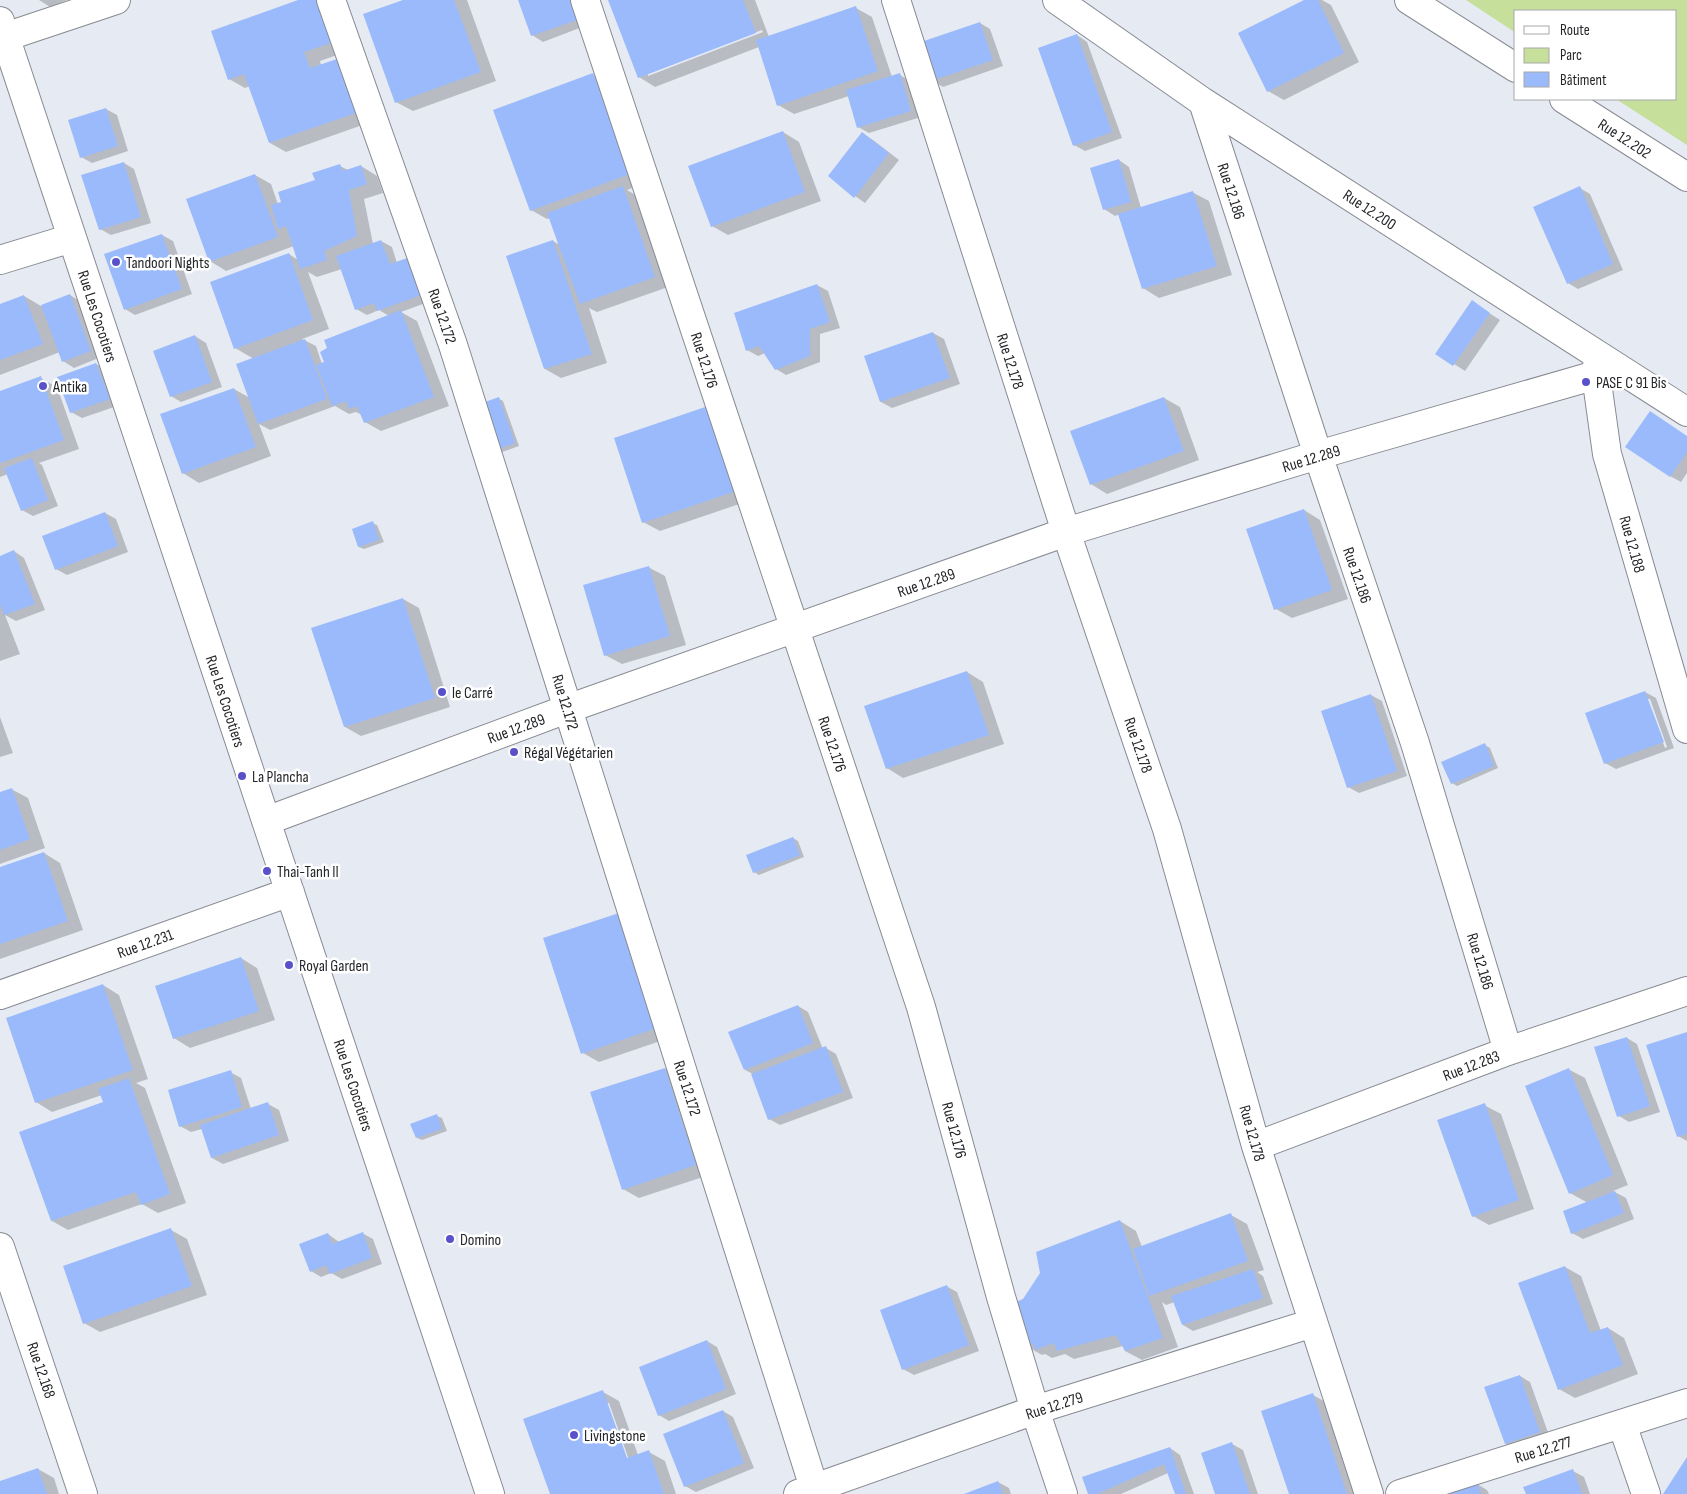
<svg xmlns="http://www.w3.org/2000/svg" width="1687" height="1494" font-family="'Sofia Sans Condensed',sans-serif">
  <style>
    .green { fill: #c6df9a }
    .shadow { fill: #0003; fill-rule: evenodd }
    .building { fill: #9bbafc }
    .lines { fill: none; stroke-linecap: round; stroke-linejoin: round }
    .minor-casing { stroke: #878a92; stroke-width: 30 }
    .minor { stroke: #fff; stroke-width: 28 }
    .poi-dot { fill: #5951c9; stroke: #fff; stroke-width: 2 }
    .labels { text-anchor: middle; stroke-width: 5; stroke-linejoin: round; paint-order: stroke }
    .street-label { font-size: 16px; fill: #242629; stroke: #fff }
    .poi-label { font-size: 16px; fill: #242629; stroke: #fff; text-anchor: start }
  </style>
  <rect width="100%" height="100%" fill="#e6ebf3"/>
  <!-- green -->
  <path class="green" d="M 1466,0 L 1687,0 L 1687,145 L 1616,99 L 1676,99 L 1676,11 L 1516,11 L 1516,33 Z"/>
  <!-- shadow -->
  <path class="shadow" d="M 39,0 L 67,0 L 50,7 Z
    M 302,0 L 321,0 L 346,52 L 320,61 L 321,65 L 337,60 L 353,69 L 371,122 L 286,152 L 270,143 L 250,86 L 245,88 L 229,79 Z
    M 406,0 L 467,0 L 496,81 L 413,111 L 396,102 Z
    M 519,0 L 581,0 L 590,24 L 543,42 L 532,35 Z
    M 610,0 L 755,0 L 769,37 L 856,8 L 872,17 L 892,77 L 900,75 L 910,81 L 921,117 L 869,133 L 858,127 L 849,96 L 794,114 L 778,105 L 759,47 L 655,87 L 639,77 ZM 762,30 L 763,32 L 648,76 L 648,73 Z
    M 1307,0 L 1322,0 L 1331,5 L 1359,62 L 1284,100 L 1268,91 Z
    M 980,23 L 990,29 L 1003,66 L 943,87 L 932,80 Z
    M 1077,35 L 1087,42 L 1122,138 L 1085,151 L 1074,145 Z
    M 593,75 L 609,84 L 646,183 L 627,190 L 639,197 L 671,286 L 597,312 L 589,308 L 607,363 L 561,378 L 545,369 L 553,241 L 560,245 L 550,218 L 547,219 L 531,210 Z
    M 106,109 L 117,115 L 128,151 L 92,163 L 81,157 Z
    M 783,132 L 799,142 L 821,201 L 728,235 L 712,226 Z
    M 863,134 L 873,140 L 899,160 L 865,203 L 855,196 Z
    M 1119,160 L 1129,167 L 1141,208 L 1192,192 L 1209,201 L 1232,275 L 1159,298 L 1143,288 L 1120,214 L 1115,216 L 1104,209 Z
    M 124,163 L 134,169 L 151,223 L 111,235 L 100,229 Z
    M 340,166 L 348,170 L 361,166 L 377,176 L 383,193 L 364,199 L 373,244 L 381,241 L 392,247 L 397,263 L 442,297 L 401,312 L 417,321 L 449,406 L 381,431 L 365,422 L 362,415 L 356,412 L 349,414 L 335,406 L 270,430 L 259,424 L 271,456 L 199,483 L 183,473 L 234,389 L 250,398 L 254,359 L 235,348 L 289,254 L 298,260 L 294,246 L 226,271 L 210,261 L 255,175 L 271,184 L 278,204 ZM 342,269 L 356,309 L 367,315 L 379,310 L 389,316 L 322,364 L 316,346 L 302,339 L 329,329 L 308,272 L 317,277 Z
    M 1580,188 L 1590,194 L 1623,270 L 1578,289 L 1568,283 Z
    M 162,235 L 173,241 L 192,294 L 135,315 L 125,309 Z
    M 817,285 L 828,291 L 840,328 L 820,334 L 820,362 L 786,375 L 776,369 L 765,353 L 758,356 L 747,350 Z
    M 70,295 L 81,302 L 101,357 L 74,368 L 63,361 L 60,352 L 0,375 L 0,306 L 24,296 L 41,306 Z
    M 1472,302 L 1500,320 L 1465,371 L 1437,353 Z
    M 933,333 L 944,339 L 960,384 L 892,408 L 881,402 L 865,357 Z
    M 195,336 L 206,343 L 222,387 L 181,402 L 171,396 Z
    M 96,364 L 107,370 L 120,405 L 82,418 L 71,412 Z
    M 40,378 L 57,387 L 79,449 L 39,463 L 42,465 L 58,506 L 33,516 L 22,510 L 8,474 L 0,477 L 0,392 Z
    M 498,398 L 503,401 L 519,446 L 502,452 L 497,449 Z
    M 1164,398 L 1180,407 L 1199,460 L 1107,494 L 1091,484 Z
    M 1687,436 L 1687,473 L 1681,482 L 1670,476 Z
    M 615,438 L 754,499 L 660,531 L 643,522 Z
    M 1304,510 L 1320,520 L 1348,599 L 1292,618 L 1276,609 Z
    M 105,513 L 116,519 L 128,552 L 67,575 L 56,569 Z
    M 372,523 L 377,525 L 384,542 L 364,549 L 359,547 L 353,530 Z
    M 14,551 L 24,558 L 45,610 L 16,621 L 5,615 L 20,654 L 0,661 L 0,557 Z
    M 648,567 L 665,576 L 686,645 L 622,664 L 605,655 Z
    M 403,599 L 419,608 L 450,707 L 361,736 L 345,727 Z
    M 967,672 L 983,682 L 1004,744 L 903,778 L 887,768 Z
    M 1645,692 L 1656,698 L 1674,748 L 1616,769 L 1605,763 ZM 1647,699 L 1650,699 L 1667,747 L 1665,748 Z
    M 1371,695 L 1382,701 L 1407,776 L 1359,793 L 1348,787 Z
    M 0,717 L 13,753 L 0,757 Z
    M 1485,745 L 1490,748 L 1498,768 L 1457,786 L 1452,783 Z
    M 11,789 L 28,798 L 45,848 L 0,864 L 0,793 Z
    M 793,838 L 798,841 L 804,857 L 759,875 L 754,872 Z
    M 44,853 L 60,863 L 83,930 L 0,959 L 0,868 Z
    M 545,939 L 672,1037 L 599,1062 L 583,1053 Z
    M 241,958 L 257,968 L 275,1020 L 190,1048 L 174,1038 Z
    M 103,985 L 119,995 L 148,1079 L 136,1083 L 145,1088 L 186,1203 L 158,1213 L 142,1204 L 68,1230 L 52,1221 L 105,1103 L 102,1095 L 52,1112 L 36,1102 Z
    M 798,1006 L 808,1012 L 823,1049 L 826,1048 L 836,1054 L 853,1098 L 780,1125 L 769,1119 L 753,1074 L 745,1070 Z
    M 1687,1033 L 1687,1141 L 1678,1136 Z
    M 1627,1038 L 1637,1044 L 1660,1112 L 1629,1122 L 1619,1116 Z
    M 665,1069 L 681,1078 L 712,1174 L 639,1198 L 623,1189 Z
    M 1568,1069 L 1585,1078 L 1628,1185 L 1613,1191 L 1626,1198 L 1634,1219 L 1583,1239 L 1572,1233 L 1588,1203 L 1570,1193 Z
    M 230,1072 L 241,1078 L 251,1109 L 268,1104 L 279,1110 L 289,1141 L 223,1164 L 212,1158 L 202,1129 L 191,1132 L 180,1126 Z
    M 1484,1105 L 1501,1114 L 1534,1209 L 1489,1225 L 1473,1216 Z
    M 437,1116 L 442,1118 L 447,1131 L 422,1140 L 417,1138 Z
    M 1231,1215 L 1247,1224 L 1264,1270 L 1257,1272 L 1263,1276 L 1273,1304 L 1193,1331 L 1183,1325 L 1175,1302 L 1166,1305 L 1162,1302 L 1178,1347 L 1142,1360 L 1125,1351 L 1123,1346 L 1074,1359 L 1065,1354 L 1052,1358 L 1045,1354 L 1042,1355 L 1026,1346 L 1024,1300 L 1120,1221 L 1136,1231 L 1142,1247 Z
    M 171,1230 L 187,1239 L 207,1295 L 100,1332 L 84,1323 Z
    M 362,1233 L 373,1239 L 382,1264 L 342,1279 L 331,1273 L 321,1277 L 311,1271 L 328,1234 L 339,1242 Z
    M 1565,1267 L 1581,1276 L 1601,1331 L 1608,1328 L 1624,1338 L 1638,1374 L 1575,1398 L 1559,1389 Z
    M 946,1286 L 957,1292 L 979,1351 L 914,1375 L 903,1369 Z
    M 707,1341 L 717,1347 L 736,1394 L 669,1421 L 659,1415 Z
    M 1520,1376 L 1530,1382 L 1550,1438 L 1516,1450 L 1506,1444 Z
    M 603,1392 L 619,1401 L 638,1455 L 649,1452 L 665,1461 L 676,1494 L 551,1494 ZM 606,1403 L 609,1403 L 630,1463 L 628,1464 Z
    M 1313,1395 L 1329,1404 L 1359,1494 L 1290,1494 Z
    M 723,1411 L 733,1417 L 754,1468 L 696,1492 L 685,1486 Z
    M 1232,1444 L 1243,1450 L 1258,1494 L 1216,1494 Z
    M 1170,1448 L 1180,1455 L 1194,1494 L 1176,1494 L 1168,1473 L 1121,1494 L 1089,1494 Z
    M 38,1469 L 54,1478 L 59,1494 L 0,1494 L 0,1482 Z
    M 1573,1471 L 1584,1477 L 1590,1494 L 1527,1494 Z
    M 998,1482 L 1009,1488 L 1011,1494 L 967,1494 Z
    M 1477,1484 L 1487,1490 L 1489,1494 L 1451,1494 Z"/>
  <!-- building -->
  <path class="building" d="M 298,0 L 316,0 L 331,43 L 304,52 L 310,68 L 337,59 L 356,113 L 269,143 L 244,74 L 228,80 L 211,31 Z
    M 403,0 L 454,0 L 481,72 L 395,103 L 363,14 Z
    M 518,0 L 573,0 L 580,19 L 531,36 Z
    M 608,0 L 743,0 L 756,33 L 638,78 Z
    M 1304,0 L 1318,0 L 1344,53 L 1267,92 L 1238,33 Z
    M 856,6 L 878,71 L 777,106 L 756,40 Z
    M 980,22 L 993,60 L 931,81 L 918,43 Z
    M 1077,34 L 1112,132 L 1073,146 L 1038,48 Z
    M 593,73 L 630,174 L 530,211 L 493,110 Z
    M 900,73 L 911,111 L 857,128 L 846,90 Z
    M 106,108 L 118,146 L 80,158 L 68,120 Z
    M 783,131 L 805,192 L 711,227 L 688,166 Z
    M 862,132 L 889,153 L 854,198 L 828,176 Z
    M 1119,159 L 1131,202 L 1103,210 L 1090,168 Z
    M 124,162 L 141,217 L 99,230 L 81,175 Z
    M 340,164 L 343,171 L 361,165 L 367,184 L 349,190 L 357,236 L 324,251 L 327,260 L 300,269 L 286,226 L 278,229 L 271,205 L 281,202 L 278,192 L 315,180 L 312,173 Z
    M 255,174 L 278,237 L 209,262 L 186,199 Z
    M 623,186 L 655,277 L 580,304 L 547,213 Z
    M 1580,186 L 1613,264 L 1567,284 L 1533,207 Z
    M 1193,191 L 1217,266 L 1142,289 L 1118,214 Z
    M 162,234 L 182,289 L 124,310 L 104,254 Z
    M 381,240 L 390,264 L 419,254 L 432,291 L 377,311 L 374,303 L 355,310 L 336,256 Z
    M 553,240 L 592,354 L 544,369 L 506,256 Z
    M 289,253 L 313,320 L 234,349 L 210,282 Z
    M 817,284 L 830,322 L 810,329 L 810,356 L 775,370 L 759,346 L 746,351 L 734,313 Z
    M 70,294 L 91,351 L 62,362 L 41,305 Z
    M 24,295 L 43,344 L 0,360 L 0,304 Z
    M 1472,300 L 1490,313 L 1453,366 L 1435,354 Z
    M 401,310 L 434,397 L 364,423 L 357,406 L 349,409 L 346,401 L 332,406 L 316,365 L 324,362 L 320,352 L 327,348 L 324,340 Z
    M 933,332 L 950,378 L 880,402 L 864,356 Z
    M 195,335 L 212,382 L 170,397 L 153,351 Z
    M 305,339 L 327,399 L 258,424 L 236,364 Z
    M 96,363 L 110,399 L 70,413 L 57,377 Z
    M 41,376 L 64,440 L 0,463 L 0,391 Z
    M 234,388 L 256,447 L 182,474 L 160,414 Z
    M 499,397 L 515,443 L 496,450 L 479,404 Z
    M 1164,397 L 1184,451 L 1090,485 L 1070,431 Z
    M 711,405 L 739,490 L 642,523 L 614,438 Z
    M 1650,411 L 1687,436 L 1687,452 L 1670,477 L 1625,447 Z
    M 32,458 L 48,500 L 21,511 L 4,468 Z
    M 1304,509 L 1332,590 L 1274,610 L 1246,529 Z
    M 105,512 L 118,546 L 55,570 L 42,536 Z
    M 373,521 L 379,540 L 358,547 L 352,529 Z
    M 14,550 L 35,604 L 4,615 L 0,604 L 0,556 Z
    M 649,566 L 670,636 L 604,656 L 583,585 Z
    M 403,598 L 435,698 L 344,727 L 311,628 Z
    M 967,671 L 989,735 L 886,769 L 864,706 Z
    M 1645,691 L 1664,742 L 1604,764 L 1585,713 Z
    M 1371,694 L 1397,771 L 1347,788 L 1321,711 Z
    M 1485,743 L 1494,766 L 1451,784 L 1441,762 Z
    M 12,788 L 30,839 L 0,850 L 0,792 Z
    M 793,837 L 800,855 L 753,873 L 746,855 Z
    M 44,852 L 68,921 L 0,944 L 0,867 Z
    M 619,913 L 657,1028 L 581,1054 L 543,938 Z
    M 241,957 L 259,1011 L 173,1039 L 155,986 Z
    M 103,984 L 133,1070 L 35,1103 L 6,1018 Z
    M 798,1005 L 813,1043 L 744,1070 L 728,1032 Z
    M 1687,1032 L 1687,1134 L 1677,1137 L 1646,1045 Z
    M 1627,1037 L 1650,1106 L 1617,1117 L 1594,1047 Z
    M 826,1046 L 843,1092 L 768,1120 L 751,1074 Z
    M 665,1068 L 696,1165 L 622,1190 L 590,1092 Z
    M 1569,1068 L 1613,1175 L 1569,1194 L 1525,1086 Z
    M 231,1070 L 242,1107 L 179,1127 L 168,1090 Z
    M 129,1078 L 170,1194 L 141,1205 L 136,1192 L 51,1221 L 19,1132 L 103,1102 L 98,1089 Z
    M 268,1102 L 279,1135 L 211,1158 L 200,1125 Z
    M 1485,1103 L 1519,1200 L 1472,1217 L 1437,1120 Z
    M 437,1114 L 442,1129 L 416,1138 L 410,1124 Z
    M 1615,1191 L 1624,1213 L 1571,1234 L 1563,1211 Z
    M 1231,1213 L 1248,1261 L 1149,1296 L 1133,1249 Z
    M 1120,1220 L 1163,1338 L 1125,1351 L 1116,1335 L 1057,1351 L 1054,1343 L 1035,1350 L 1034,1344 L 1025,1347 L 1011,1304 L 1023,1299 L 1040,1273 L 1036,1252 Z
    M 171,1228 L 192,1286 L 83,1324 L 63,1266 Z
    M 363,1232 L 372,1258 L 330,1274 L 326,1265 L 310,1272 L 299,1244 L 328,1233 L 332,1244 Z
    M 1565,1266 L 1590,1333 L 1608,1327 L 1623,1365 L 1558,1390 L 1518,1283 Z
    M 1253,1269 L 1263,1298 L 1182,1325 L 1171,1296 Z
    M 947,1285 L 969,1345 L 902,1370 L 880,1310 Z
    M 707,1340 L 726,1389 L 658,1416 L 639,1367 Z
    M 1520,1375 L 1540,1432 L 1505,1444 L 1484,1387 Z
    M 603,1390 L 627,1458 L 649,1450 L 664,1494 L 550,1494 L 523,1419 Z
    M 1313,1393 L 1347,1494 L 1289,1494 L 1261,1411 Z
    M 723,1410 L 744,1463 L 684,1487 L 663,1434 Z
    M 1232,1442 L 1250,1494 L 1215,1494 L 1201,1453 Z
    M 1170,1447 L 1186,1494 L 1175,1494 L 1164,1464 L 1097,1494 L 1088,1494 L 1082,1477 Z
    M 1687,1457 L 1687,1494 L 1663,1494 Z
    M 38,1468 L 47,1494 L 0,1494 L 0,1481 Z
    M 1573,1469 L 1582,1494 L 1526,1494 L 1523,1487 Z
    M 998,1481 L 1003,1494 L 964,1494 Z
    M 1477,1483 L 1481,1494 L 1448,1494 Z"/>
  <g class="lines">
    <defs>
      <path id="minor" d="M 331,0 L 453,345 L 816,1494
        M 585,0 L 921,1007 L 1001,1297 L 1035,1410 L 1063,1494
        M 896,0 L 1066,532 L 1167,829 L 1256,1146 L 1369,1494
        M 1057,0 L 1203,102 L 1687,412
        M 1409,0 L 1516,68
        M 0,21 L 490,1494
        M 5,37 L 116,0
        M 1564,99 L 1687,177
        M 1203,102 L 1318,455 L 1415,743 L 1508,1051
        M 0,260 L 72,238
        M 1598,358 L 1596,375 L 1607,454 L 1687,729
        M 266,821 L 567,709 L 1066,532 L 1318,455 L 1596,375
        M 0,995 L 290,892
        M 1256,1146 L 1508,1051 L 1687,991
        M 0,1247 L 83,1494
        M 1622,1424 L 1646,1494
        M 798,1494 L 1035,1410 L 1313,1323
        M 1400,1494 L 1687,1403"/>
    </defs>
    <!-- minor casing -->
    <use href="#minor" class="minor-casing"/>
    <!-- minor -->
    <use href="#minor" class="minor"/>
  </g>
  <!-- markers -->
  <g class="poi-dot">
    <circle cx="116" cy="262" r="5"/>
    <circle cx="1586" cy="382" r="5"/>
    <circle cx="43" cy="386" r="5"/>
    <circle cx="442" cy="692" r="5"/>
    <circle cx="514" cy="752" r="5"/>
    <circle cx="242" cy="776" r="5"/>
    <circle cx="267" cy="871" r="5"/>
    <circle cx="289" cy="965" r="5"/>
    <circle cx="450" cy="1239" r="5"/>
    <circle cx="574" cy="1435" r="5"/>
  </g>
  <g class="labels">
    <!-- street labels -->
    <g class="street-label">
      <text transform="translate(1625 138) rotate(33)" y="6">Rue 12.202</text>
      <text transform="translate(1232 191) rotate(72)" y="6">Rue 12.186</text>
      <text transform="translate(1370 209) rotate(33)" y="6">Rue 12.200</text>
      <text transform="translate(98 316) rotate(72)" y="6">Rue Les Cocotiers</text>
      <text transform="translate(443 316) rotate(71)" y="6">Rue 12.172</text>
      <text transform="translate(705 360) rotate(72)" y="6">Rue 12.176</text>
      <text transform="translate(1011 361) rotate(72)" y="6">Rue 12.178</text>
      <text transform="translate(1311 458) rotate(-17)" y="6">Rue 12.289</text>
      <text transform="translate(1633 544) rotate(74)" y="6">Rue 12.188</text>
      <text transform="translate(1358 575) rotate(71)" y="6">Rue 12.186</text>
      <text transform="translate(926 582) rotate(-19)" y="6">Rue 12.289</text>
      <text transform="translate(226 701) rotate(72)" y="6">Rue Les Cocotiers</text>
      <text transform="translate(566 702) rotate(73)" y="6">Rue 12.172</text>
      <text transform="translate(516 728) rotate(-20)" y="6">Rue 12.289</text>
      <text transform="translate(833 744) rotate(71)" y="6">Rue 12.176</text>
      <text transform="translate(1139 745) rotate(71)" y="6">Rue 12.178</text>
      <text transform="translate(145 943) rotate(-20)" y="6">Rue 12.231</text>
      <text transform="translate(1481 961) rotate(73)" y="6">Rue 12.186</text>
      <text transform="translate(1471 1065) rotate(-21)" y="6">Rue 12.283</text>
      <text transform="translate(354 1085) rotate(72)" y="6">Rue Les Cocotiers</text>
      <text transform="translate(688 1088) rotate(72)" y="6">Rue 12.172</text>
      <text transform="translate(955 1130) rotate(75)" y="6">Rue 12.176</text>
      <text transform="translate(1253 1133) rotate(74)" y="6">Rue 12.178</text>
      <text transform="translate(42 1370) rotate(71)" y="6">Rue 12.168</text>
      <text transform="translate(1054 1405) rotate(-18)" y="6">Rue 12.279</text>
      <text transform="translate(1543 1449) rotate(-17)" y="6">Rue 12.277</text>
    </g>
    <!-- poi labels -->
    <g class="poi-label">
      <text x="126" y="268">Tandoori Nights</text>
      <text x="1596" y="388">PASE C 91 Bis</text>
      <text x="53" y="392">Antika</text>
      <text x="452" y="698">le Carré</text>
      <text x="524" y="758">Régal Végétarien</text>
      <text x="252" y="782">La Plancha</text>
      <text x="277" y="877">Thai-Tanh II</text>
      <text x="299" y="971">Royal Garden</text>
      <text x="460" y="1245">Domino</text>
      <text x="584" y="1441">Livingstone</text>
    </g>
  </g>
  <!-- legend -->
  <rect x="1514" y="10" width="162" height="90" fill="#ffffff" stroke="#a7a8a9"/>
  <rect x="1524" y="26" width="25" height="8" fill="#ffffff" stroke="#a7a8a9"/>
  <text x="1560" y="35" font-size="15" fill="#242629">Route</text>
  <rect x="1524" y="48" width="25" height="15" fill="#c6df9a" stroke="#a7a8a9"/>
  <text x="1560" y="60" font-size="15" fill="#242629">Parc</text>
  <rect x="1524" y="72" width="25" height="15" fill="#9bbafc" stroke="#a7a8a9"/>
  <text x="1560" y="85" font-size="15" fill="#242629">Bâtiment</text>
</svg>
